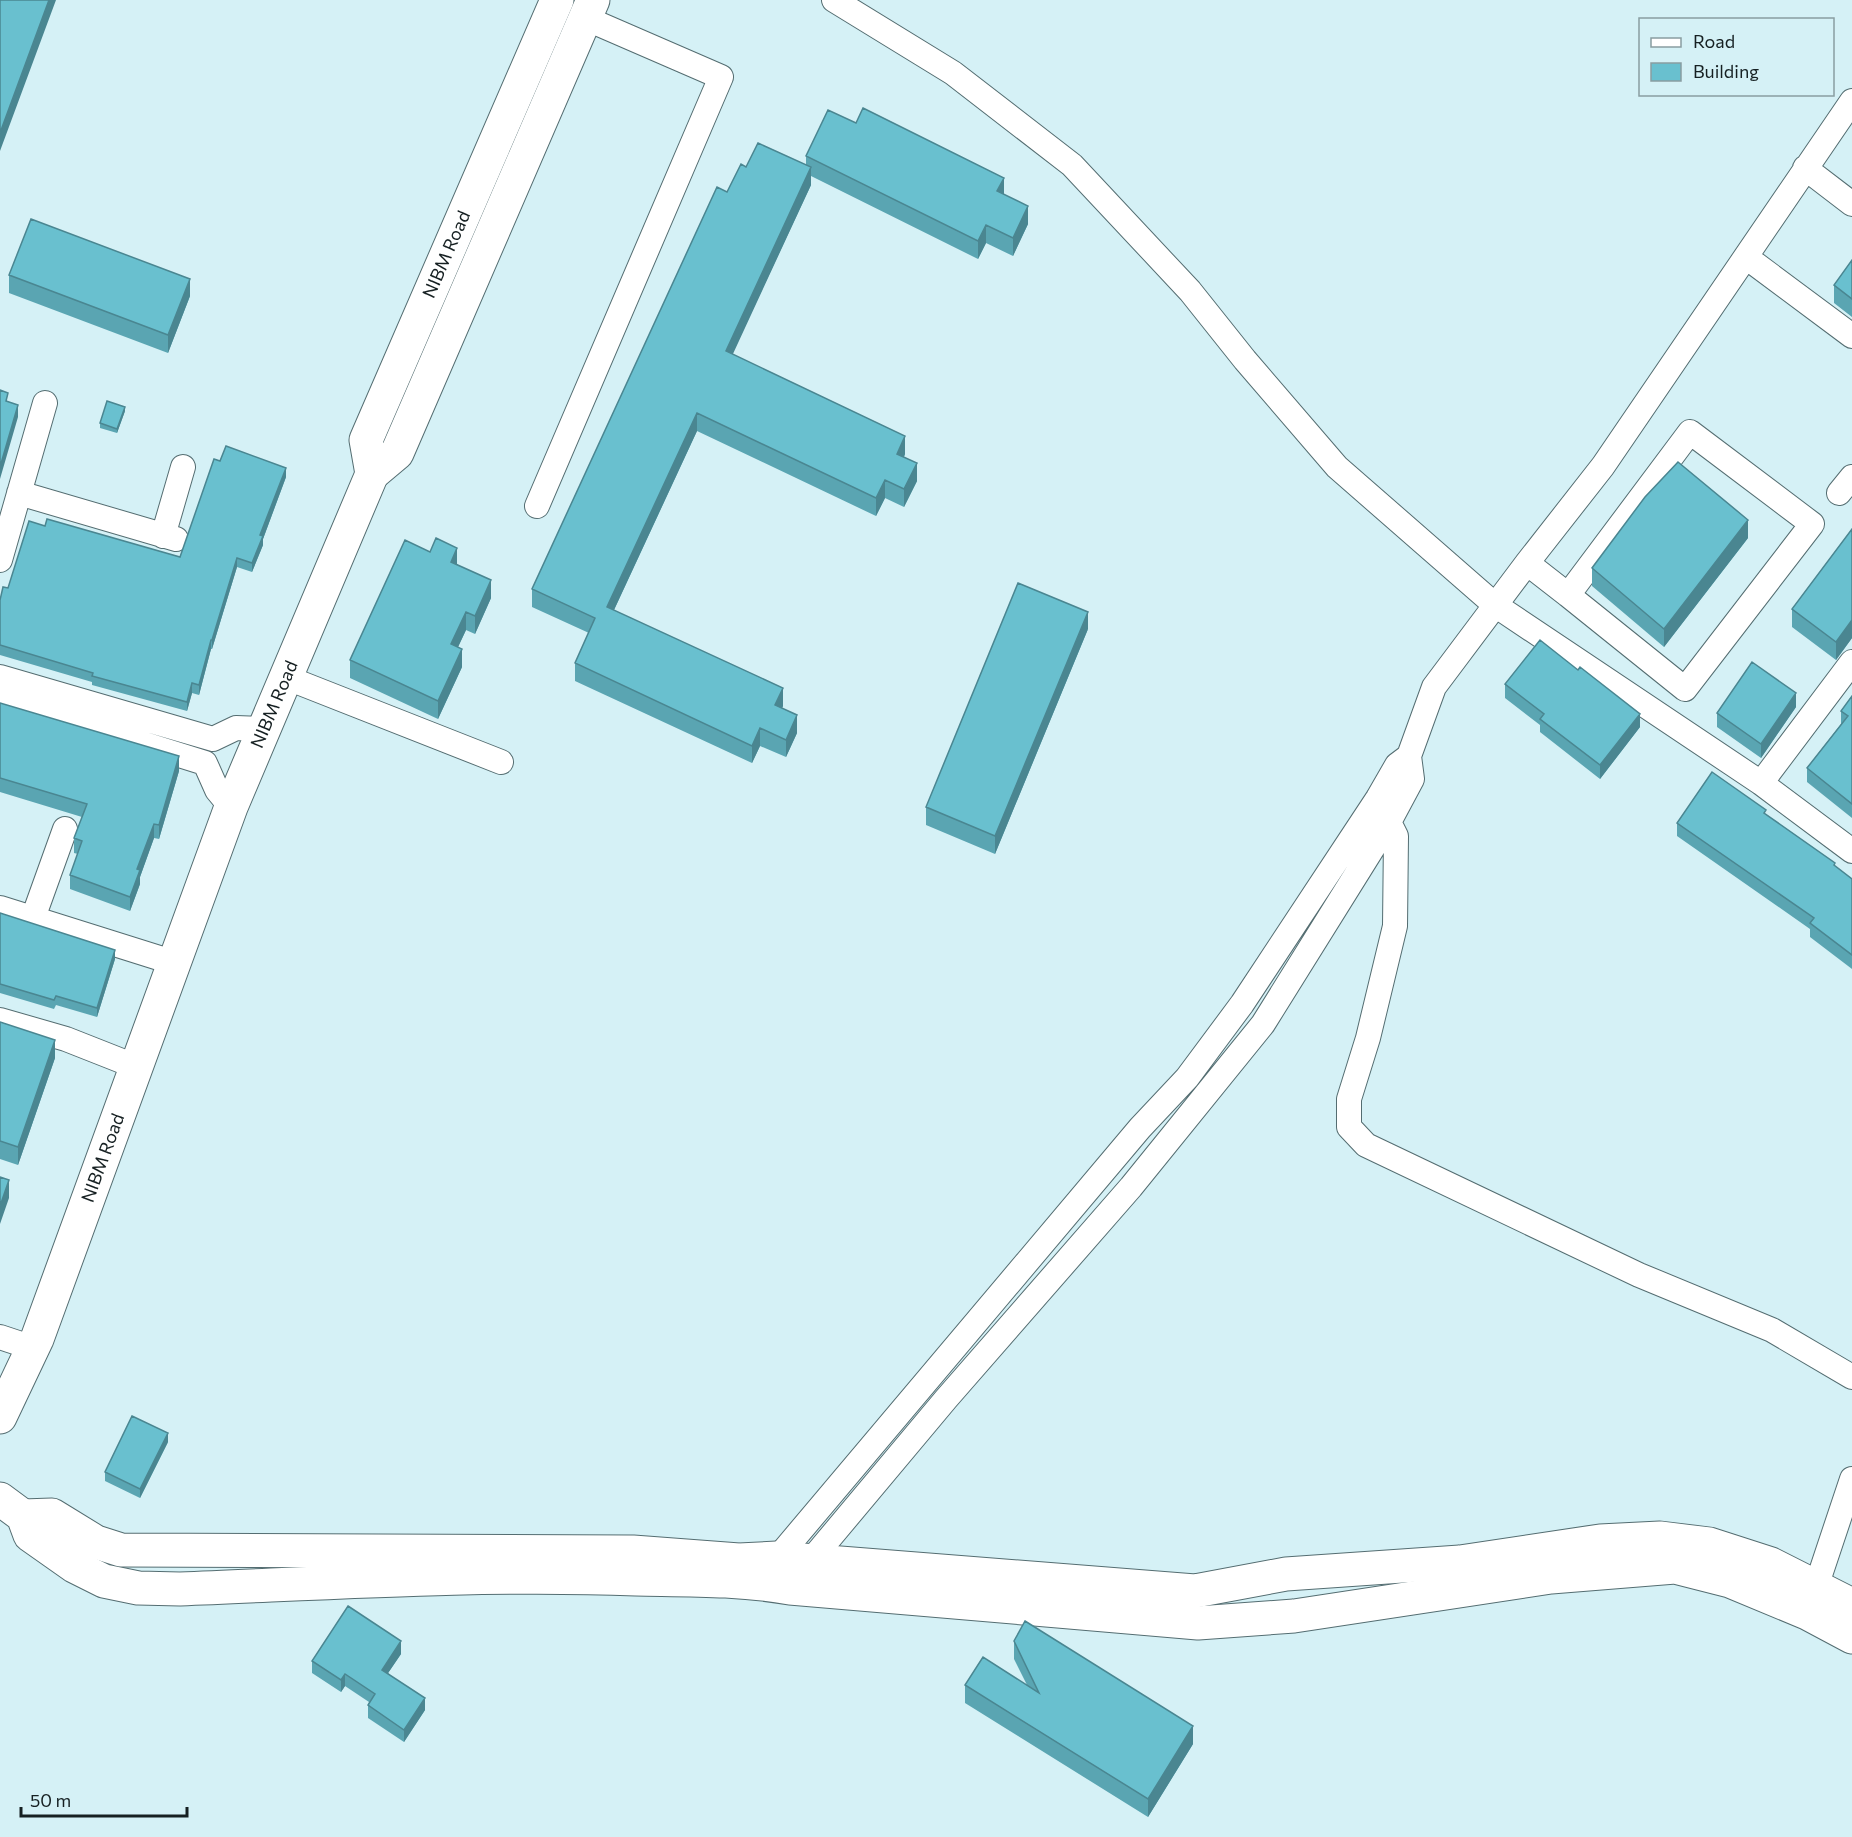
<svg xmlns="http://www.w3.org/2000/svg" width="1852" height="1837" font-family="Commissioner,sans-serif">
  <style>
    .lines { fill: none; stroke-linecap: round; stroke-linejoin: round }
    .street-casing { stroke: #546d71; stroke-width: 26 }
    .secondary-casing { stroke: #546d71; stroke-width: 35 }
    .street { stroke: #fff; stroke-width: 24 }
    .secondary { stroke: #fff; stroke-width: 33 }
    .wall { fill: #5aa5b2 }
    .shaded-wall { fill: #4a8691 }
    .building { fill: #69c0cf; stroke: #4a8691; stroke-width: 1.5 }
    .labels { text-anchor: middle; stroke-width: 4.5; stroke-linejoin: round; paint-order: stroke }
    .street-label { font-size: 18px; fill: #162022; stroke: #d5f1f6 }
  </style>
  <rect width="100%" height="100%" fill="#d5f1f6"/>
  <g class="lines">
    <defs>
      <path id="street" d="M 834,0 L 953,73 L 1072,165 L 1190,291 L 1245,360 L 1337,467 L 1495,605 L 1761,783 L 1852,662
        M 1805,168 L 1852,204
        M 1746,257 L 1852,336
        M 19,493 L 176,539
        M 1839,493 L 1852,477
        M 537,506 L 721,77 L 585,18
        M 163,536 L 183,467
        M 0,560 L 45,403
        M 1527,563 L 1568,595 L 1690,432 L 1812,524 L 1685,689 L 1568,595
        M 0,677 L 213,739 L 236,728 L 262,729
        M 285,677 L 501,762
        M 0,699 L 205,763 L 217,790 L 231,807
        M 1761,783 L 1852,851
        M 1385,814 L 1396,836 L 1395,926 L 1368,1038 L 1349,1099 L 1349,1127 L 1366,1145 L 1639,1275 L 1772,1330 L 1852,1377
        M 0,908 L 175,963
        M 33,918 L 65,829
        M 0,1020 L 66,1039 L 137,1067
        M 0,1337 L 33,1348
        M 769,1568 L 1140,1128 L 1187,1078 L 1242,1004 L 1378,798 L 1397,765 L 1409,756
        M 802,1571 L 946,1399 L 1131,1187 L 1263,1024 L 1389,822 L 1412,779 L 1409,756 L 1434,687 L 1527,563 L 1603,466 L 1852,101
        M 1811,1602 L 1852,1479"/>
      <g id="secondary">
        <path d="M 372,474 L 397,453 L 593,0"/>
        <path id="s1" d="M 0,1417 L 37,1339 L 231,807 L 372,474 L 366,440 L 557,0"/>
        <path d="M 0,1499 L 23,1516 L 30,1535 L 74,1566 L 104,1581 L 138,1588 L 180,1589 C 332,1583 484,1573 636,1579 C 687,1580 739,1579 790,1588 L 1198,1623 L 1294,1616 L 1551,1577 L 1675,1567 L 1730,1581 L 1807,1613 L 1852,1637"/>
        <path d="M 23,1516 L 52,1515 L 96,1542 L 121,1550 L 633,1552 L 739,1560 L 777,1558 L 1195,1591 L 1286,1574 L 1460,1562 L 1600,1541 L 1660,1538 L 1709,1544 L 1771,1564 L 1852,1605"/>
      </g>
    </defs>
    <!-- street casing -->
    <use href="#street" class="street-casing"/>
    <!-- secondary casing -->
    <use href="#secondary" class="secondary-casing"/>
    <!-- street -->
    <use href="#street" class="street"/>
    <!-- secondary -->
    <use href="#secondary" class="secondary"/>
  </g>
  <!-- wall -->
  <path class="wall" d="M 806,156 L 1004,194 L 1028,224 L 1013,256 L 986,243 L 978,259 L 811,176 L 811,185 L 732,354 L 905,454 L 904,457 L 917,481 L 904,507 L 885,498 L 876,516 L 697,431 L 614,610 L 783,706 L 782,708 L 797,733 L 786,757 L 760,746 L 752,763 L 575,681 L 575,663 L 589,633 L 532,607 L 532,589 L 727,192 L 746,167 L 806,165 Z
    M 1852,260 L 1852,317 L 1834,303 L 1834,285 Z
    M 9,275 L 190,296 L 168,353 L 9,293 Z
    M 125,411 L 117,433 L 100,428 L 100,423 Z
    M 220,461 L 286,477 L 263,539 L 263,545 L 252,572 L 237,567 L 212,649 L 211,649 L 199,695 L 192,693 L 187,711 L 92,685 L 92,682 L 0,655 L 0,600 L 8,588 L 45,526 L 180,557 Z
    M 1852,529 L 1852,638 L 1836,660 L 1792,627 L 1792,609 Z
    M 1748,538 L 1664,647 L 1592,586 L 1592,568 Z
    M 430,552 L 457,564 L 491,598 L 475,634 L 466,630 L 458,647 L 462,667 L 438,719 L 350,678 L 350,660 Z
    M 1088,629 L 995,854 L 926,825 L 926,807 Z
    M 1505,684 L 1640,727 L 1600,779 L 1540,732 L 1540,725 L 1505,698 Z
    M 1852,696 L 1852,818 L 1807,782 L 1807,768 L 1841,724 L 1841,711 Z
    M 0,703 L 179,771 L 159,839 L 154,838 L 140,877 L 140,884 L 130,911 L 70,889 L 70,875 L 78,854 L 74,853 L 74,838 L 82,817 L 0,792 Z
    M 1796,707 L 1761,758 L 1717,727 L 1717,713 Z
    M 1766,814 L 1852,879 L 1852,969 L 1810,937 L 1810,929 L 1677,836 L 1677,823 Z
    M 0,913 L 115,959 L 97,1017 L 56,1005 L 54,1009 L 0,993 Z
    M 0,1022 L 55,1058 L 18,1165 L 0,1159 Z
    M 168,1442 L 140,1498 L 105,1481 L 105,1472 Z
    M 1014,1641 L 1193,1744 L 1148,1817 L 965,1703 L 965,1685 L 1027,1685 L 1014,1659 Z
    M 401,1654 L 388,1673 L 425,1710 L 404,1742 L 368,1718 L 368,1705 L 369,1702 L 345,1686 L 341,1692 L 312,1673 L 312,1661 Z"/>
  <!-- shaded-wall -->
  <path class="shaded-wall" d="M 49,0 L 56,0 L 0,151 L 0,133 Z
    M 811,167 L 811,185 L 726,369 L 726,351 Z
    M 1004,178 L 1004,196 L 997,191 Z
    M 1028,206 L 1028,224 L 1013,256 L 1013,238 Z
    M 986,225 L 986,243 L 978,259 L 978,241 Z
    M 190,279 L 190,296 L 168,353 L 168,335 Z
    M 18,405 L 18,417 L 0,479 L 0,467 Z
    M 125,407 L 125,411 L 117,433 L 117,429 Z
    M 697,413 L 697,431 L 607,625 L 607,607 Z
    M 905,436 L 905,454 L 897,472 L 897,454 Z
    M 917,463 L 917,481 L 904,507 L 904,489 Z
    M 286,468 L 286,477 L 263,539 L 263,545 L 252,572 L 252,563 L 260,535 Z
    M 885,480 L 885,498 L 876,516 L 876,498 Z
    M 1748,520 L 1748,538 L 1664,647 L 1664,629 Z
    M 457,548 L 457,566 L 451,562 Z
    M 237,558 L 237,567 L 212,649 L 212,640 Z
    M 491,580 L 491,598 L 475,634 L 475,616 Z
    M 466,612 L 466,630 L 451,662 L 451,644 Z
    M 1088,612 L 1088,629 L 995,854 L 995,836 Z
    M 1852,620 L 1852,638 L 1836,660 L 1836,642 Z
    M 211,640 L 211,649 L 199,695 L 199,685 Z
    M 462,649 L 462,667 L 438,719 L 438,701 Z
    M 192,683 L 192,693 L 187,711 L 187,702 Z
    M 783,688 L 783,706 L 775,723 L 775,705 Z
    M 1796,693 L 1796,707 L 1761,758 L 1761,744 Z
    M 1640,714 L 1640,727 L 1600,779 L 1600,765 Z
    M 797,715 L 797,733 L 786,757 L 786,740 Z
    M 760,728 L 760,746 L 752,763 L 752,746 Z
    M 179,756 L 179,771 L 159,839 L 159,825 Z
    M 154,824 L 154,838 L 140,877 L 140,884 L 130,911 L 130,897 L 137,869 Z
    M 115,950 L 115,959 L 97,1017 L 97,1008 Z
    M 55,1040 L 55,1058 L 18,1165 L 18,1147 Z
    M 9,1180 L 9,1198 L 0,1224 L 0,1206 Z
    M 168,1433 L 168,1442 L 140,1498 L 140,1489 Z
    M 401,1641 L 401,1654 L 382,1682 L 382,1670 Z
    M 345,1674 L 345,1686 L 341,1692 L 341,1680 Z
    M 425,1698 L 425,1710 L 404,1742 L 404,1730 Z
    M 1193,1726 L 1193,1744 L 1148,1817 L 1148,1799 Z"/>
  <!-- building -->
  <path class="building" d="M 0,0 L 49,0 L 0,133 Z
    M 863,108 L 1004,178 L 997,191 L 1028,206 L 1013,238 L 986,225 L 978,241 L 806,156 L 828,110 L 856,123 Z
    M 758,143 L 811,167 L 726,351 L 905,436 L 897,454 L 917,463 L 904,489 L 885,480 L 876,498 L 697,413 L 607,607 L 783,688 L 775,705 L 797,715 L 786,740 L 760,728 L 752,746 L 575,663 L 595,618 L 532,589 L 717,187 L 727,192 L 741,164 L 746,167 Z
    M 31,219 L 190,279 L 168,335 L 9,275 Z
    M 1852,260 L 1852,299 L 1834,285 Z
    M 0,390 L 8,393 L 6,401 L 18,405 L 0,467 Z
    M 107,401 L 125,407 L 117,429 L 100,423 Z
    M 226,446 L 286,468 L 260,535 L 263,536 L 252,563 L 237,558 L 212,640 L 211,640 L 199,685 L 192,683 L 187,702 L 92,676 L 93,673 L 0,645 L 0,600 L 3,587 L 8,588 L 29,521 L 45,526 L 47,519 L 180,557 L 214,459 L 220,461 Z
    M 1678,462 L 1748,520 L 1664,629 L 1592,568 L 1645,497 Z
    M 1852,529 L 1852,620 L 1836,642 L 1792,609 Z
    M 436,538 L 457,548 L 451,562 L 491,580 L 475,616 L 466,612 L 451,644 L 462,649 L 438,701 L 350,660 L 405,540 L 430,552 Z
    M 1018,583 L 1088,612 L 995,836 L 926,807 Z
    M 1540,640 L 1578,670 L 1580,667 L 1640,714 L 1600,765 L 1540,719 L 1544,714 L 1505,684 Z
    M 1752,662 L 1796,693 L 1761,744 L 1717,713 Z
    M 1852,696 L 1852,804 L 1807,768 L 1848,716 L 1841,711 Z
    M 0,703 L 179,756 L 159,825 L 154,824 L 137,869 L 140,870 L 130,897 L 70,875 L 82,841 L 74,838 L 87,804 L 0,778 Z
    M 1712,772 L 1766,810 L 1764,813 L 1835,863 L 1834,865 L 1852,879 L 1852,955 L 1810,923 L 1814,918 L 1677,823 Z
    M 0,913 L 115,950 L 97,1008 L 56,996 L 54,1000 L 0,984 Z
    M 0,1022 L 55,1040 L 18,1147 L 0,1141 Z
    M 0,1177 L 9,1180 L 0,1206 Z
    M 132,1416 L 168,1433 L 140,1489 L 105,1472 Z
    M 348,1606 L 401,1641 L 382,1670 L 425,1698 L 404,1730 L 368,1705 L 375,1694 L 345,1674 L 341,1680 L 312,1661 Z
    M 1025,1621 L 1193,1726 L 1148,1799 L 965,1685 L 983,1657 L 1039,1693 L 1014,1641 Z"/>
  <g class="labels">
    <!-- street labels -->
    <g class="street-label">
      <text dy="6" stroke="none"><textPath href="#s1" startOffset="1251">NIBM Road</textPath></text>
      <text dy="6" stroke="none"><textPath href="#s1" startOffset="764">NIBM Road</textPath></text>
      <text dy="6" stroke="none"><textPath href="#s1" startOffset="279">NIBM Road</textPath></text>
    </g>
  </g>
  <!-- legend -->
  <rect x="1639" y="18" width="195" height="78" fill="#d5f1f6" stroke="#899da1" stroke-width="1.5"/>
  <rect x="1651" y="38" width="30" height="9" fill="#ffffff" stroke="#899da1" stroke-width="1.5"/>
  <text x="1693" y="48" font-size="18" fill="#162022">Road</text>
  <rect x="1651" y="63" width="30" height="18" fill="#69c0cf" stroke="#899da1" stroke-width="1.5"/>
  <text x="1693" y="78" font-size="18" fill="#162022">Building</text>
  <!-- scale -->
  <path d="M21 1807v9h166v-9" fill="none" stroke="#162022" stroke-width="3"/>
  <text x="30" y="1807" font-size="18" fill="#162022" stroke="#d5f1f6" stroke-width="4.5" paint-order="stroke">50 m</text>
</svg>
